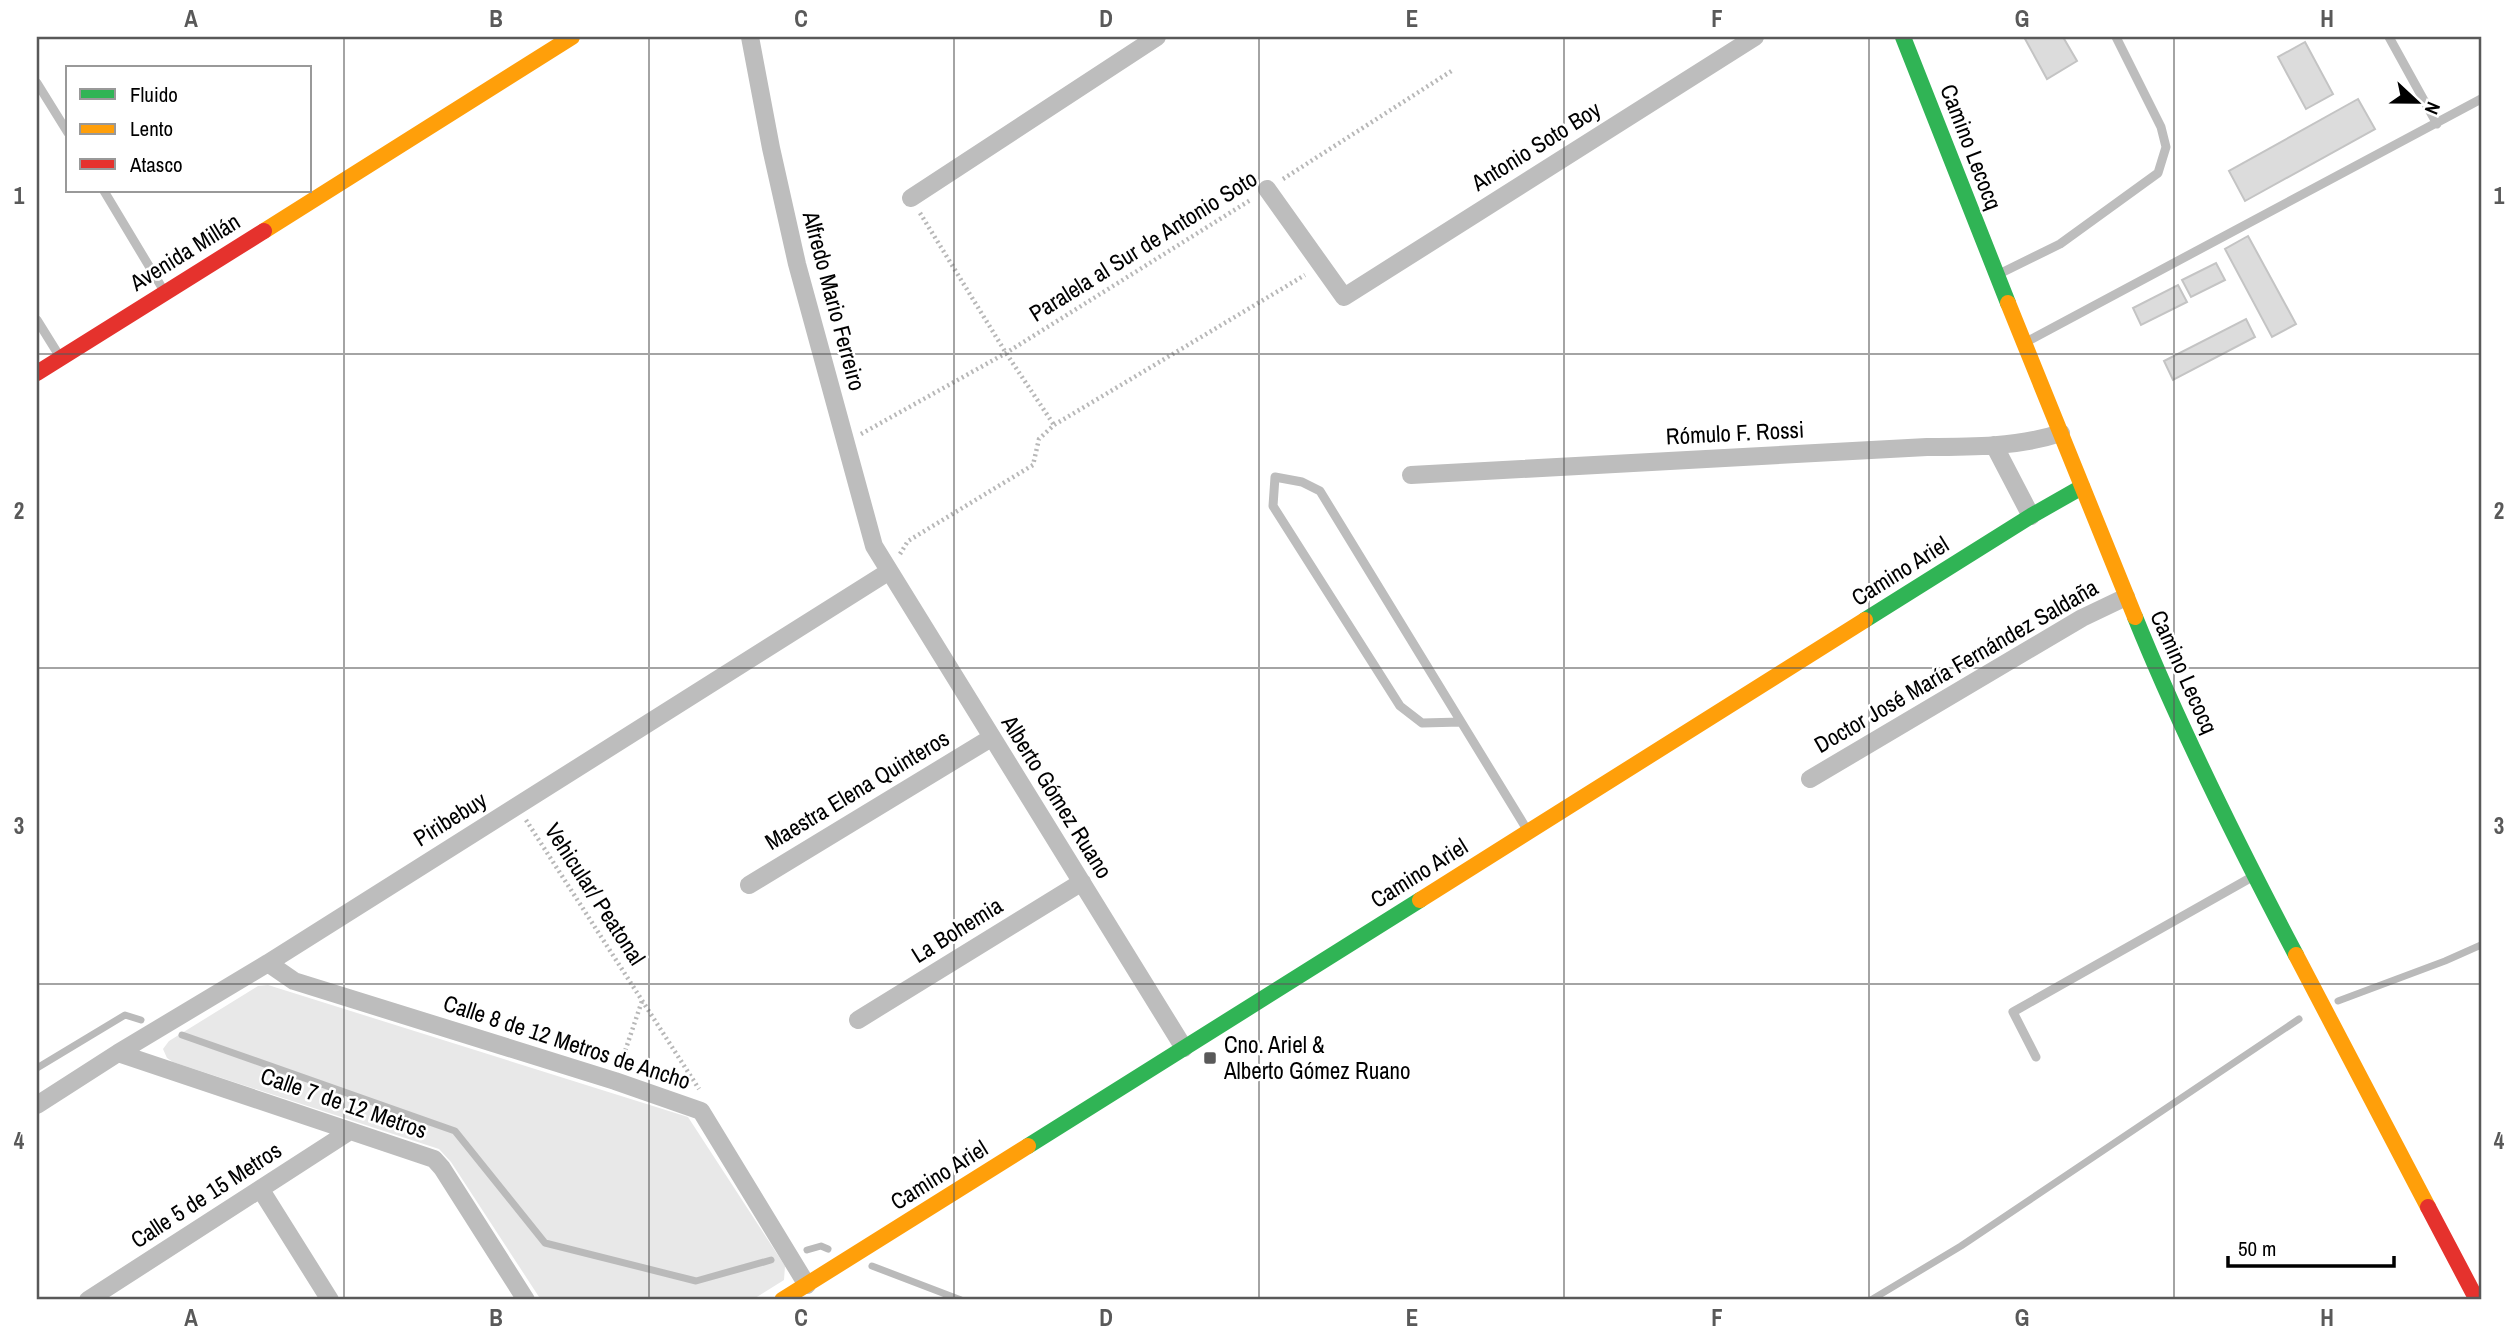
<svg xmlns="http://www.w3.org/2000/svg" width="2518" height="1337" font-family="'Archivo Narrow',sans-serif">
  <style>
    .green { fill: #e8e8e8 }
    .lines { fill: none; stroke-linecap: round; stroke-linejoin: round }
    .stream { stroke: #bababa; stroke-width: 7 }
    .building { fill: #dcdcdc; stroke: #c4c4c4; stroke-width: 2 }
    .path { stroke: #b8b8b8; stroke-width: 4.5; stroke-dasharray: 2 3.5; stroke-linecap: butt }
    .lane { stroke: #bdbdbd; stroke-width: 9 }
    .street { stroke: #bdbdbd; stroke-width: 18 }
    .fast { stroke: #30b455; stroke-width: 16 }
    .slow { stroke: #ff9f0a; stroke-width: 16 }
    .jam { stroke: #e5322d; stroke-width: 16 }
    .grid { fill: none; stroke: #595959; stroke-width: 2; stroke-opacity: 0.55 }
    .poi-dot { fill: #595959; stroke: #fff; stroke-width: 2.5 }
    .labels { text-anchor: middle; stroke-width: 5; stroke-linejoin: round; paint-order: stroke }
    .street-label { font-size: 23px; fill: #000; stroke: #fff }
    .poi-label { font-size: 23px; fill: #000; stroke: #fff; text-anchor: start }
    .neatline { fill: none; stroke: #595959; stroke-width: 2.5 }
    .grid-label { font-size: 23px; text-anchor: middle; font-weight: bold; fill: #595959 }
  </style>
  <rect width="100%" height="100%" fill="#fff"/>
  <!-- green -->
  <path class="green" d="M 268,985 L 688,1117 L 785,1266 L 784,1280 L 752,1300 L 541,1300 L 451,1162 L 439,1149 L 173,1062 L 167,1058 L 163,1049 L 169,1041 L 258,986 Z"/>
  <g class="lines">
    <!-- stream -->
    <path class="stream" d="M 2338,1001 L 2445,961 L 2481,945
      M 182,1035 L 455,1131 L 545,1243 L 696,1281 L 771,1260
      M 37,1068 L 125,1015 L 141,1020
      M 807,1250 L 821,1246 L 828,1249
      M 872,1266 L 961,1300
      M 1871,1300 L 1961,1246 L 2299,1019"/>
  </g>
  <!-- building -->
  <path class="building" d="M 2024,37 L 2063,37 L 2077,61 L 2047,79 Z
    M 2305,42 L 2333,94 L 2306,109 L 2278,57 Z
    M 2358,99 L 2375,129 L 2245,201 L 2229,171 Z
    M 2248,236 L 2296,324 L 2272,337 L 2225,249 Z
    M 2216,263 L 2225,280 L 2191,297 L 2182,280 Z
    M 2178,285 L 2187,302 L 2141,325 L 2133,308 Z
    M 2246,319 L 2255,337 L 2173,380 L 2164,361 Z"/>
  <g class="lines">
    <!-- path -->
    <path class="path" d="M 1283,179 L 1453,70
      M 920,213 L 1006,353 L 1054,425
      M 861,434 L 1006,353 L 1252,199
      M 900,554 L 908,541 L 1033,465 L 1039,439 L 1054,425 L 1305,275
      M 526,820 L 699,1089
      M 620,1066 L 642,1001"/>
    <!-- lane -->
    <path class="lane" d="M 2389,37 L 2437,124
      M 37,83 L 68,133
      M 104,191 L 164,291
      M 1999,274 L 2060,244 L 2158,173 L 2166,147 L 2161,127 L 2116,37
      M 37,320 L 60,357
      M 2026,342 L 2481,99
      M 1461,722 L 1422,723 L 1400,706 L 1273,506 L 1275,477 L 1302,482 L 1320,491 L 1526,828
      M 2036,1057 L 2013,1012 L 2252,877"/>
    <!-- street -->
    <path class="street" d="M 750,37 L 771,148 L 797,264 L 874,546 L 1184,1048
      M 1267,189 L 1344,297 L 1755,37
      M 911,198 L 1157,37
      M 1994,445 L 2031,516
      M 1411,475 L 1927,447 C 1972,447 2018,447 2061,433
      M 1810,779 L 2082,618 L 2126,597
      M 749,885 L 991,738
      M 268,963 L 294,981 L 615,1081 L 701,1111 L 807,1285
      M 858,1020 L 1082,882
      M 118,1053 L 434,1159 L 442,1168 L 526,1300
      M 37,1105 L 118,1053 L 268,963 L 888,572
      M 261,1190 L 330,1300
      M 88,1300 L 350,1131"/>
    <!-- fast -->
    <path class="fast" d="M 1903,37 L 2008,303
      M 2135,617 C 2182,733 2238,845 2296,955
      M 1865,620 L 2031,516 L 2082,487
      M 1028,1146 L 1420,900"/>
    <!-- slow -->
    <path class="slow" d="M 264,231 L 572,37
      M 2008,303 L 2135,617
      M 1420,900 L 1865,620
      M 2296,955 L 2428,1207
      M 782,1300 L 1028,1146"/>
    <!-- jam -->
    <path class="jam" d="M 37,373 L 264,231
      M 2428,1207 L 2477,1300"/>
  </g>
  <!-- grid -->
  <path class="grid" d="M 344,37 L 344,1300M 649,37 L 649,1300M 954,37 L 954,1300M 1259,37 L 1259,1300M 1564,37 L 1564,1300M 1869,37 L 1869,1300M 2174,37 L 2174,1300M 37,354 L 2481,354M 37,668 L 2481,668M 37,984 L 2481,984"/>
  <!-- markers -->
  <rect class="poi-dot" x="1203" y="1051" width="14" height="14" rx="3.5"/>
  <g class="labels">
    <!-- street labels -->
    <g class="street-label">
      <text transform="translate(1536 146) rotate(-32)" y="8">Antonio Soto Boy</text>
      <text transform="translate(1971 147) rotate(69)" y="8">Camino Lecocq</text>
      <text transform="translate(1143 246) rotate(-32)" y="8">Paralela al Sur de Antonio Soto</text>
      <text transform="translate(185 252) rotate(-32)" y="8">Avenida Millán</text>
      <text transform="translate(834 301) rotate(75)" y="8">Alfredo Mario Ferreiro</text>
      <text transform="translate(1735 433) rotate(-3)" y="8">Rómulo F. Rossi</text>
      <text transform="translate(1900 571) rotate(-32)" y="8">Camino Ariel</text>
      <text transform="translate(1956 666) rotate(-30)" y="8">Doctor José María Fernández Saldaña</text>
      <text transform="translate(2184 672) rotate(66)" y="8">Camino Lecocq</text>
      <text transform="translate(857 790) rotate(-31)" y="8">Maestra Elena Quinteros</text>
      <text transform="translate(1057 797) rotate(58)" y="8">Alberto Gómez Ruano</text>
      <text transform="translate(450 819) rotate(-32)" y="8">Piribebuy</text>
      <text transform="translate(1419 873) rotate(-32)" y="8">Camino Ariel</text>
      <text transform="translate(595 894) rotate(57)" y="8">Vehicular/ Peatonal</text>
      <text transform="translate(957 930) rotate(-32)" y="8">La Bohemia</text>
      <text transform="translate(567 1042) rotate(18)" y="8">Calle 8 de 12 Metros de Ancho</text>
      <text transform="translate(344 1103) rotate(19)" y="8">Calle 7 de 12 Metros</text>
      <text transform="translate(939 1175) rotate(-32)" y="8">Camino Ariel</text>
      <text transform="translate(206 1195) rotate(-33)" y="8">Calle 5 de 15 Metros</text>
    </g>
    <!-- poi labels -->
    <g class="poi-label">
      <text x="1224" y="1053">Cno. Ariel &amp;<tspan x="1224" dy="26">Alberto Gómez Ruano</tspan></text>
    </g>
  </g>
  <!-- border -->
  <rect width="2518" height="1337" fill="none" stroke="#ffffff" stroke-width="77"/>
  <!-- legend -->
  <rect x="66" y="66" width="245" height="126" fill="#ffffff" stroke="#999999" stroke-width="2"/>
  <rect x="80" y="89" width="35" height="10" fill="#30b455" stroke="#999999" stroke-width="2"/>
  <text x="130" y="102" font-size="21" fill="#000000">Fluido</text>
  <rect x="80" y="124" width="35" height="10" fill="#ff9f0a" stroke="#999999" stroke-width="2"/>
  <text x="130" y="136" font-size="21" fill="#000000">Lento</text>
  <rect x="80" y="159" width="35" height="10" fill="#e5322d" stroke="#999999" stroke-width="2"/>
  <text x="130" y="172" font-size="21" fill="#000000">Atasco</text>
  <!-- north arrow -->
  <g transform="translate(2417 102) rotate(112)" stroke="#ffffff" stroke-width="5" paint-order="stroke">
  <path d="M0-5L12 26L0 18L-12 26Z" fill="#000000"/>
  <text y="-10" font-size="19" font-weight="bold" text-anchor="middle" fill="#000000">N</text>
  </g>
  <!-- scale -->
  <path d="M2228 1256v10h166v-10" fill="none" stroke="#000000" stroke-width="3.5"/>
  <text x="2238" y="1256" font-size="21" fill="#000000" stroke="#ffffff" stroke-width="5" paint-order="stroke">50 m</text>
  <rect x="38" y="38" width="2442" height="1260" class="neatline"/>
  <g class="grid-label">
    <text x="191" y="27">A</text>
    <text x="496" y="27">B</text>
    <text x="801" y="27">C</text>
    <text x="1106" y="27">D</text>
    <text x="1412" y="27">E</text>
    <text x="1717" y="27">F</text>
    <text x="2022" y="27">G</text>
    <text x="2327" y="27">H</text>
    <text x="19" y="204">1</text>
    <text x="2499" y="204">1</text>
    <text x="19" y="519">2</text>
    <text x="2499" y="519">2</text>
    <text x="19" y="834">3</text>
    <text x="2499" y="834">3</text>
    <text x="19" y="1149">4</text>
    <text x="2499" y="1149">4</text>
    <text x="191" y="1326">A</text>
    <text x="496" y="1326">B</text>
    <text x="801" y="1326">C</text>
    <text x="1106" y="1326">D</text>
    <text x="1412" y="1326">E</text>
    <text x="1717" y="1326">F</text>
    <text x="2022" y="1326">G</text>
    <text x="2327" y="1326">H</text>
  </g>
</svg>
